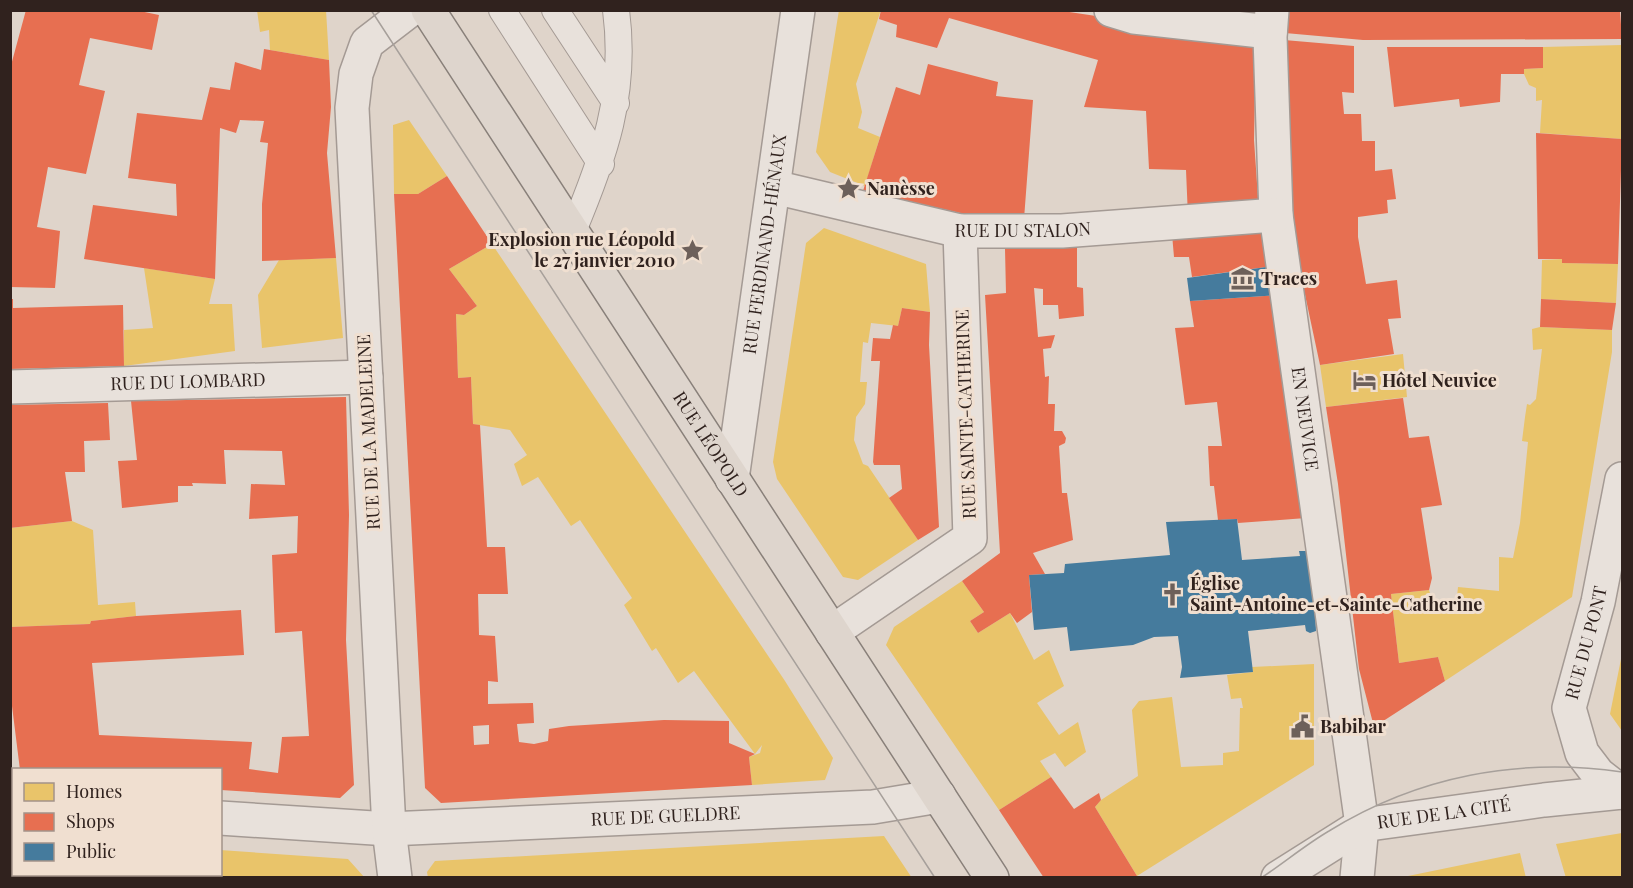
<svg xmlns="http://www.w3.org/2000/svg" width="1633" height="888" font-family="'Playfair Display',serif">
  <style>
    .homes { fill: #e9c46a }
    .shops { fill: #e76f51; fill-rule: evenodd }
    .public { fill: #457b9d }
    .lines { fill: none; stroke-linecap: round; stroke-linejoin: round }
    .lane-casing { stroke: #a49a94; stroke-width: 28 }
    .street-casing { stroke: #a49a94; stroke-width: 36 }
    .primary-casing { stroke: #89807a; stroke-width: 36 }
    .lane { stroke: #e8e1db; stroke-width: 26 }
    .street { stroke: #e8e1db; stroke-width: 33 }
    .primary { stroke: #ded5cd; stroke-width: 33 }
    .tram { stroke: #a7a09b; stroke-width: 1.5 }
    .labels { text-anchor: middle; stroke-width: 6; stroke-linejoin: round; paint-order: stroke }
    .poi-label { font-size: 18px; font-weight: bold; fill: #30221e; stroke: #f0dfd0; text-anchor: start }
    .street-label { font-size: 18px; fill: #30221e; stroke: #f0dfd0 }
  </style>
  <rect width="100%" height="100%" fill="#dfd4ca"/>
  <!-- homes -->
  <path class="homes" d="M 257,10 L 326,10 L 329,60 L 270,50 L 269,30 L 260,32 Z
    M 839,10 L 881,10 L 856,84 L 862,112 L 858,128 L 880,137 L 865,186 L 830,172 L 816,152 Z
    M 1622,45 L 1622,139 L 1540,133 L 1542,100 L 1536,101 L 1536,88 L 1529,85 L 1524,74 L 1524,69 L 1543,68 L 1543,47 Z
    M 409,120 L 447,176 L 418,194 L 394,194 L 393,125 Z
    M 824,228 L 926,264 L 930,312 L 902,308 L 898,326 L 871,323 L 868,343 L 863,342 L 860,382 L 867,382 L 865,404 L 856,417 L 854,440 L 863,464 L 868,466 L 918,540 L 858,580 L 843,577 L 777,479 L 773,462 L 806,243 Z
    M 492,244 L 785,681 L 833,758 L 825,780 L 752,785 L 749,757 L 760,753 L 762,745 L 755,754 L 694,671 L 678,683 L 656,648 L 652,651 L 624,605 L 632,598 L 580,520 L 571,526 L 538,477 L 522,486 L 514,464 L 527,455 L 510,430 L 473,424 L 471,377 L 458,378 L 456,314 L 464,315 L 477,306 L 449,269 Z
    M 336,258 L 343,338 L 262,348 L 258,295 L 279,260 Z
    M 1562,259 L 1562,263 L 1618,264 L 1616,303 L 1541,299 L 1542,260 Z
    M 144,268 L 215,279 L 209,304 L 232,304 L 235,351 L 124,366 L 124,330 L 153,328 Z
    M 1540,327 L 1612,330 L 1612,352 L 1572,597 L 1445,681 L 1438,657 L 1399,663 L 1391,594 L 1429,590 L 1434,605 L 1456,606 L 1458,587 L 1499,591 L 1499,557 L 1513,558 L 1520,523 L 1528,442 L 1522,441 L 1525,417 L 1527,404 L 1530,405 L 1536,399 L 1542,349 L 1533,350 L 1532,329 Z
    M 1403,354 L 1407,397 L 1326,407 L 1320,365 Z
    M 72,521 L 93,530 L 98,605 L 135,602 L 136,616 L 91,621 L 90,624 L 10,627 L 10,528 Z
    M 962,581 L 984,612 L 970,621 L 978,633 L 1010,613 L 1034,660 L 1049,650 L 1064,686 L 1037,703 L 1059,735 L 1078,722 L 1086,752 L 1065,767 L 1055,753 L 1040,761 L 1051,777 L 999,810 L 886,645 L 894,627 Z
    M 1622,654 L 1622,731 L 1610,714 Z
    M 1314,664 L 1314,765 L 1137,876 L 1095,807 L 1101,800 L 1138,776 L 1132,710 L 1139,701 L 1172,697 L 1181,767 L 1223,765 L 1223,753 L 1239,751 L 1240,708 L 1243,708 L 1241,698 L 1231,699 L 1227,675 L 1253,672 L 1252,667 Z
    M 1622,833 L 1622,878 L 1566,878 L 1556,844 Z
    M 884,836 L 912,878 L 428,878 L 427,872 L 435,861 Z
    M 220,850 L 348,859 L 365,878 L 50,878 L 50,874 L 220,874 Z
    M 1520,853 L 1526,878 L 1408,878 L 1408,876 Z"/>
  <!-- shops -->
  <path class="shops" d="M 26,10 L 135,10 L 159,15 L 152,50 L 90,38 L 79,85 L 105,91 L 86,174 L 48,167 L 37,227 L 60,231 L 55,288 L 10,287 L 10,69 Z
    M 881,10 L 1056,10 L 1256,40 L 1254,140 L 1259,212 L 1188,217 L 1186,170 L 1149,169 L 1146,111 L 1084,107 L 1098,60 L 949,18 L 937,48 L 896,37 L 897,25 L 879,19 Z
    M 1286,10 L 1620,10 L 1622,39 L 1363,40 L 1285,33 Z
    M 1284,40 L 1354,46 L 1354,93 L 1342,92 L 1344,114 L 1361,114 L 1362,141 L 1375,141 L 1375,171 L 1392,169 L 1396,199 L 1387,200 L 1388,213 L 1358,217 L 1358,237 L 1366,284 L 1397,280 L 1401,318 L 1388,319 L 1394,354 L 1320,365 L 1304,290 L 1288,178 Z
    M 1387,47 L 1543,47 L 1543,68 L 1524,69 L 1524,74 L 1501,74 L 1500,102 L 1460,107 L 1459,99 L 1394,107 Z
    M 264,49 L 329,60 L 331,107 L 327,153 L 336,258 L 262,261 L 262,204 L 268,143 L 260,142 L 264,121 L 240,120 L 236,133 L 220,128 L 215,279 L 84,259 L 93,205 L 177,216 L 176,184 L 128,178 L 137,113 L 202,120 L 210,87 L 230,90 L 235,62 L 261,70 Z
    M 928,64 L 998,82 L 996,96 L 1033,100 L 1024,219 L 960,213 L 863,191 L 896,87 L 920,95 Z
    M 1536,133 L 1622,139 L 1618,264 L 1562,263 L 1562,259 L 1538,259 Z
    M 447,176 L 492,244 L 449,269 L 477,306 L 464,315 L 456,314 L 458,378 L 471,377 L 473,424 L 480,425 L 487,547 L 505,547 L 508,594 L 478,594 L 479,635 L 495,636 L 498,682 L 488,681 L 488,704 L 533,703 L 534,723 L 517,724 L 519,742 L 534,744 L 548,741 L 549,729 L 569,726 L 664,720 L 729,721 L 729,743 L 755,754 L 749,757 L 752,785 L 441,803 L 425,788 L 394,194 L 418,194 ZM 489,725 L 489,744 L 474,745 L 473,726 Z
    M 1268,226 L 1273,266 L 1192,277 L 1189,257 L 1174,257 L 1172,234 Z
    M 1077,246 L 1077,287 L 1083,288 L 1084,316 L 1059,319 L 1058,305 L 1043,305 L 1043,289 L 1034,288 L 1038,337 L 1055,335 L 1051,348 L 1043,349 L 1045,377 L 1049,376 L 1048,404 L 1055,404 L 1054,431 L 1062,431 L 1066,438 L 1065,443 L 1059,446 L 1062,493 L 1067,493 L 1073,540 L 1033,553 L 1045,574 L 1029,575 L 1032,612 L 1017,623 L 1010,613 L 978,633 L 970,621 L 984,612 L 962,581 L 1000,553 L 985,295 L 1006,293 L 1005,249 Z
    M 1278,295 L 1306,518 L 1238,523 L 1237,519 L 1218,520 L 1214,486 L 1210,486 L 1208,446 L 1222,446 L 1217,402 L 1185,405 L 1175,328 L 1194,327 L 1190,301 Z
    M 10,299 L 13,299 L 13,308 L 123,305 L 124,366 L 10,369 Z
    M 1541,299 L 1616,303 L 1612,330 L 1540,327 Z
    M 902,308 L 930,312 L 929,345 L 939,527 L 918,540 L 889,498 L 902,489 L 900,465 L 874,465 L 873,462 L 880,361 L 871,361 L 873,338 L 890,339 L 893,325 L 898,326 Z
    M 346,397 L 349,515 L 346,640 L 354,785 L 340,798 L 221,790 L 220,770 L 20,770 L 10,690 L 10,627 L 90,624 L 91,621 L 136,616 L 241,610 L 244,655 L 92,663 L 99,735 L 252,742 L 249,769 L 278,773 L 282,737 L 309,736 L 302,631 L 275,633 L 272,555 L 297,553 L 298,516 L 249,519 L 251,484 L 285,485 L 282,451 L 224,450 L 226,484 L 192,483 L 193,486 L 178,486 L 178,502 L 122,508 L 118,461 L 137,460 L 131,401 Z
    M 1403,398 L 1409,438 L 1429,436 L 1442,505 L 1421,508 L 1432,578 L 1429,590 L 1391,594 L 1399,663 L 1438,657 L 1445,681 L 1374,727 L 1359,669 L 1338,484 L 1326,407 Z
    M 108,403 L 110,440 L 84,441 L 85,472 L 65,472 L 72,521 L 10,528 L 10,405 Z
    M 1051,777 L 1074,809 L 1099,793 L 1101,800 L 1095,807 L 1137,876 L 1044,878 L 999,810 Z"/>
  <!-- public -->
  <path class="public" d="M 1273,266 L 1278,295 L 1190,301 L 1187,278 Z
    M 1237,519 L 1242,560 L 1300,556 L 1299,551 L 1306,551 L 1306,548 L 1311,548 L 1312,554 L 1316,631 L 1310,633 L 1306,631 L 1305,625 L 1248,631 L 1253,672 L 1180,678 L 1182,667 L 1178,636 L 1154,637 L 1133,645 L 1070,651 L 1067,627 L 1034,630 L 1029,575 L 1064,573 L 1065,564 L 1170,555 L 1166,522 Z"/>
  <g class="lines">
    <defs>
      <path id="lane" d="M 502,10 L 601,164
        M 555,10 L 616,103
        M 572,233 C 604,157 627,94 616,10"/>
      <g id="street">
        <path d="M 1111,10 L 1134,17 L 1270,32"/>
        <path id="s1" d="M 1272,10 L 1270,37 L 1276,215 L 1362,825 L 1357,878"/>
        <path id="s2" d="M 774,187 L 960,231 L 1062,231 L 1276,215"/>
        <path id="s3" d="M 10,387 L 366,377"/>
        <path id="s4" d="M 732,479 L 798,10"/>
        <path d="M 832,632 L 970,538 L 960,231"/>
        <path id="s5" d="M 1621,792 L 1598,774 L 1582,753 L 1569,708 L 1598,602 L 1622,479"/>
        <path id="s6" d="M 220,818 L 389,829 L 873,807 L 939,796"/>
        <path d="M 10,821 L 14,835"/>
        <path d="M 22,874 L 23,878"/>
        <path d="M 395,878 L 389,829 L 352,108 L 356,74 L 367,43 L 410,10"/>
        <path id="s7" d="M 1278,878 L 1362,825 L 1544,800 L 1622,792"/>
      </g>
      <g id="primary">
        <path id="s8" d="M 428,10 L 992,878"/>
      </g>
    </defs>
    <!-- lane casing -->
    <use href="#lane" class="lane-casing"/>
    <!-- street casing -->
    <use href="#street" class="street-casing"/>
    <!-- primary casing -->
    <use href="#primary" class="primary-casing"/>
    <!-- lane -->
    <use href="#lane" class="lane"/>
    <!-- street -->
    <use href="#street" class="street"/>
    <!-- primary -->
    <use href="#primary" class="primary"/>
    <!-- tram -->
    <path class="tram" d="M 371,10 L 935,878
      M 1261,878 C 1284,863 1305,845 1329,831 C 1418,776 1519,757 1622,772"/>
  </g>
  <!-- icons -->
  <defs>
    <symbol id="sight-bare" viewBox="-9 -9 18 18"><path d="M0-6L1.8-2.2L6-1.7L2.9 1.2L3.7 5.4L0 3.3L-3.7 5.4L-2.9 1.2L-6-1.7L-1.8-2.2Z" fill="#6d605a" stroke="#f0dfd0" stroke-width="2.5" paint-order="stroke"/></symbol>
    <symbol id="museum-bare" viewBox="-9 -9 18 18"><path d="M0-6L6-3V-2H-6V-3ZM-5-1h2V3h-2ZM-1-1h2V3h-2ZM3-1h2V3H3ZM-6 4H6V6H-6Z" fill="#6d605a" stroke="#f0dfd0" stroke-width="2.5" paint-order="stroke"/></symbol>
    <symbol id="hotel-bare" viewBox="-9 -9 18 18"><path d="M-6-4.5h1.5V1H6V5H4.5V3h-9V5H-6ZM-4 0a1.8 1.8 0 1 1 3.6 0ZM.5 0V-2.5h3Q6-2.5 6 0Z" fill="#6d605a" stroke="#f0dfd0" stroke-width="2.5" paint-order="stroke"/></symbol>
    <symbol id="church-bare" viewBox="-9 -9 18 18"><path d="M-1.2-6h2.4v3.5h3.3v2.4h-3.3V6h-2.4V-.1h-3.3v-2.4h3.3Z" fill="#6d605a" stroke="#f0dfd0" stroke-width="2.5" paint-order="stroke"/></symbol>
    <symbol id="civic-bare" viewBox="-9 -9 18 18"><path d="M-.6-6.5H3V-4.5H.6V-3L4-1V1h2V6H-6V1h2V-1L-.6-3ZM-1.2 2.5V6h2.4V2.5Z" fill="#6d605a" stroke="#f0dfd0" stroke-width="2.5" paint-order="stroke"/></symbol>
  </defs>
  <g fill-rule="evenodd">
    <use href="#sight-bare" x="832" y="172" width="33" height="33"/>
    <use href="#sight-bare" x="676" y="234" width="33" height="33"/>
    <use href="#museum-bare" x="1226" y="262" width="33" height="33"/>
    <use href="#hotel-bare" x="1348" y="364" width="33" height="33"/>
    <use href="#church-bare" x="1156" y="578" width="33" height="33"/>
    <use href="#civic-bare" x="1286" y="710" width="33" height="33"/>
  </g>
  <g class="labels">
    <!-- poi labels -->
    <g class="poi-label">
      <text x="867" y="195">Nanèsse</text>
      <text x="675" y="246" text-anchor="end">Explosion rue Léopold<tspan x="675" dy="21">le 27 janvier 2010</tspan></text>
      <text x="1261" y="285">Traces</text>
      <text x="1382" y="387">Hôtel Neuvice</text>
      <text x="1190" y="590">Église<tspan x="1190" dy="21">Saint-Antoine-et-Sainte-Catherine</tspan></text>
      <text x="1320" y="733">Babibar</text>
    </g>
    <!-- street labels -->
    <g class="street-label">
      <text dy="6" stroke="none"><textPath href="#s2" startOffset="254">RUE DU STALON</textPath></text>
      <text dy="6" stroke="none"><textPath href="#s4" startOffset="237">RUE FERDINAND-HÉNAUX</textPath></text>
      <text dy="6" stroke="none"><textPath href="#s3" startOffset="178">RUE DU LOMBARD</textPath></text>
      <text transform="translate(966 414) rotate(-92)" y="6">RUE SAINTE-CATHERINE</text>
      <text dy="6" stroke="none"><textPath href="#s1" startOffset="411">EN NEUVICE</textPath></text>
      <text transform="translate(369 432) rotate(-93)" y="6">RUE DE LA MADELEINE</text>
      <text dy="6" stroke="none"><textPath href="#s8" startOffset="518">RUE LÉOPOLD</textPath></text>
      <text dy="6" stroke="none"><textPath href="#s5" startOffset="170">RUE DU PONT</textPath></text>
      <text dy="6" stroke="none"><textPath href="#s7" startOffset="182">RUE DE LA CITÉ</textPath></text>
      <text dy="6" stroke="none"><textPath href="#s6" startOffset="446">RUE DE GUELDRE</textPath></text>
    </g>
  </g>
  <!-- border -->
  <rect width="1633" height="888" fill="none" stroke="#30221e" stroke-width="24"/>
  <!-- legend -->
  <rect x="12" y="768" width="210" height="108" fill="#f0dfd0" stroke="#a39389" stroke-width="1.5"/>
  <rect x="24" y="783" width="30" height="18" fill="#e9c46a" stroke="#a39389" stroke-width="1.5"/>
  <text x="66" y="798" font-size="18" fill="#30221e">Homes</text>
  <rect x="24" y="813" width="30" height="18" fill="#e76f51" stroke="#a39389" stroke-width="1.5"/>
  <text x="66" y="828" font-size="18" fill="#30221e">Shops</text>
  <rect x="24" y="843" width="30" height="18" fill="#457b9d" stroke="#a39389" stroke-width="1.5"/>
  <text x="66" y="858" font-size="18" fill="#30221e">Public</text>
</svg>
